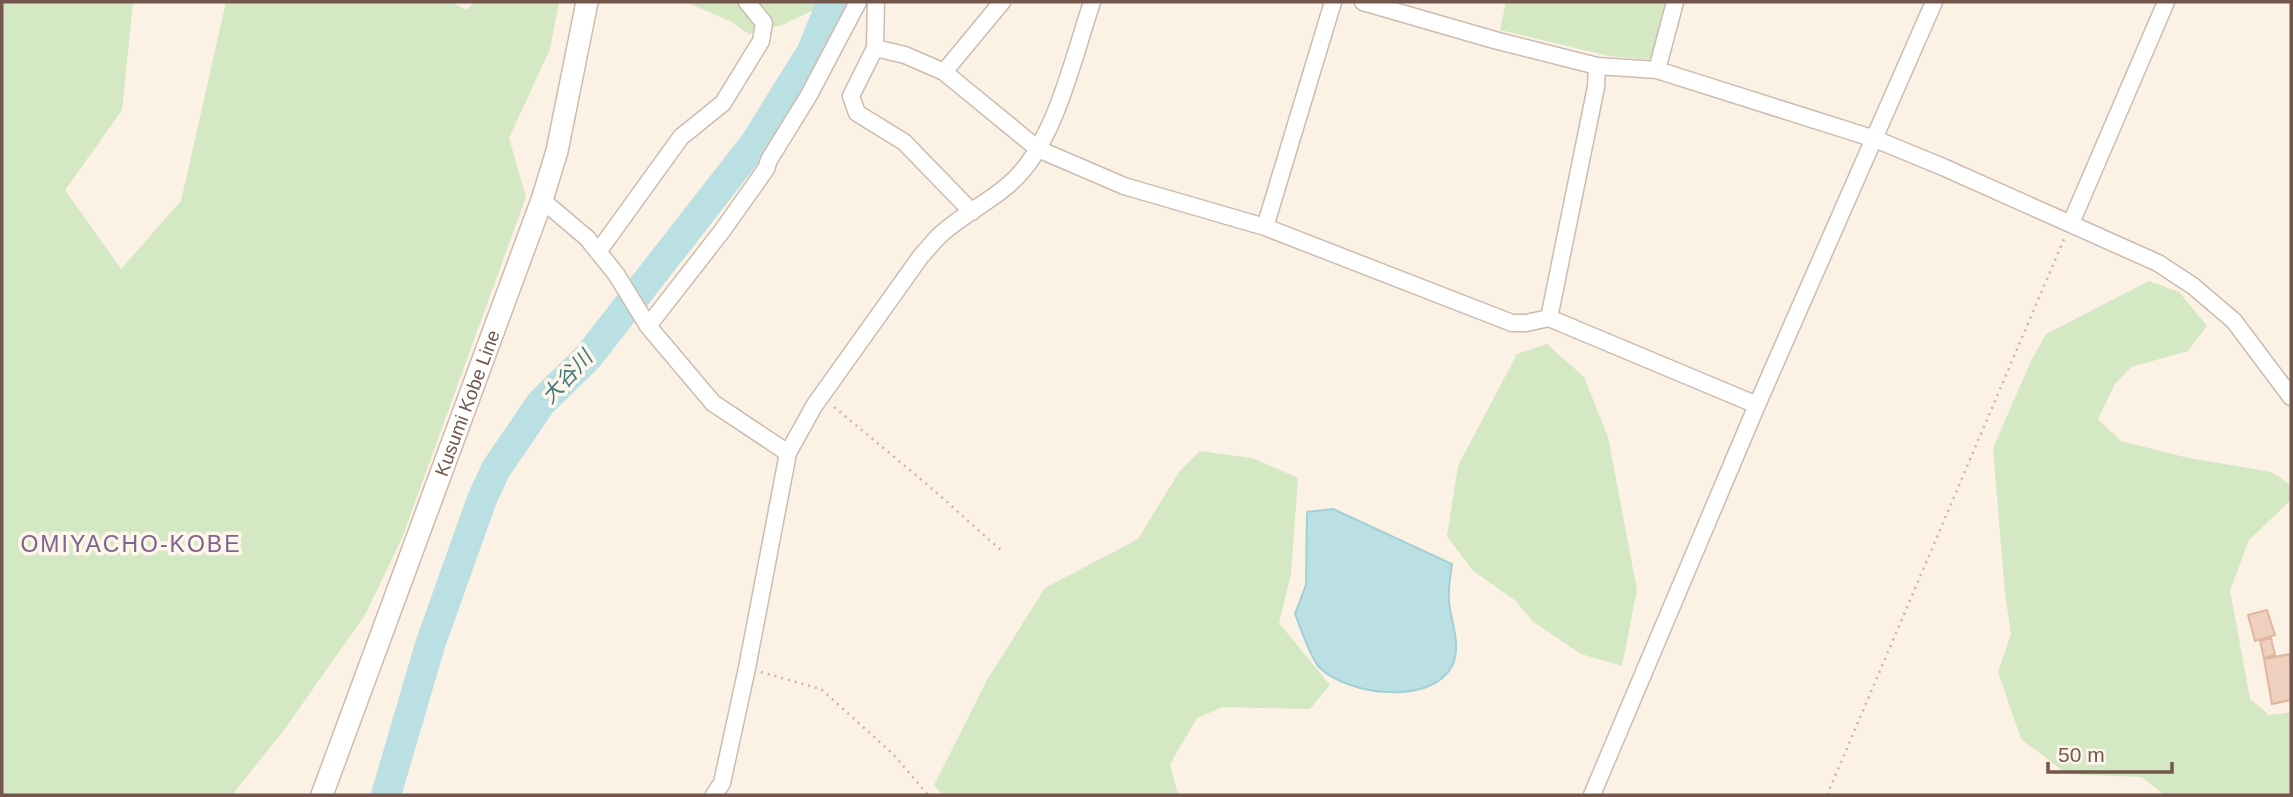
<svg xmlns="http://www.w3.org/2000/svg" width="2293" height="797" font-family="Arial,'Noto Sans JP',sans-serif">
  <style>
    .green { fill: #d5e8c4 }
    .water { fill: #bbe0e3; stroke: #a1d0d5; stroke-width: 2 }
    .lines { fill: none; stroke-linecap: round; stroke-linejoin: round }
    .river { stroke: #bbe0e3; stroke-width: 30 }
    .building { fill: #efcfbe; stroke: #e1b5a0; stroke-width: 2 }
    .street-casing { stroke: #cebbaf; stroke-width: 19 }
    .secondary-casing { stroke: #d1baac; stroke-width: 24 }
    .path { stroke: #d4b2a1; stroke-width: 2.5; stroke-dasharray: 2 5; stroke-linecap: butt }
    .street { stroke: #fff; stroke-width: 16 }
    .secondary { stroke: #fff; stroke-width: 21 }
    .labels { text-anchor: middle; stroke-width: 7; stroke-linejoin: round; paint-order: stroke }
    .street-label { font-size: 19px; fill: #73574c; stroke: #fef6eb }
    .water-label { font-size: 21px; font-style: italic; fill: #43777e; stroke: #fef6eb }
    .quarter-label { font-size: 23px; letter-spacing: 2px; fill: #7e648f; stroke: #fef6eb }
  </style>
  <rect width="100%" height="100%" fill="#fbf1e5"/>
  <!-- green -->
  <path class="green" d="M 2,2 L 133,2 L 122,110 L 65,190 L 121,269 L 181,201 L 226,2 L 451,2 L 466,10 L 475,2 L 559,2 L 550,49 L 509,138 L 526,197 L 402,538 L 365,615 L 284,730 L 232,795 L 2,795 Z
    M 823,2 L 822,6 L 782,25 L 749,34 L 730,21 L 688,3 Z
    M 1506,2 L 1667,2 L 1652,60 L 1609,56 L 1500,30 Z
    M 2149,281 L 2179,292 L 2207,326 L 2188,351 L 2131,367 L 2115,384 L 2098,419 L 2121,441 L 2184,457 L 2271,472 L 2291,485 L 2291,500 L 2249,540 L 2230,590 L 2250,699 L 2269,715 L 2291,712 L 2291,795 L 2164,795 L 2142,777 L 2067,774 L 2021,739 L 1998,672 L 2011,634 L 2005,593 L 1993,448 L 2031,361 L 2046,334 Z
    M 1547,344 L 1584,377 L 1608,437 L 1637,590 L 1622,666 L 1581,654 L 1532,621 L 1516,601 L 1472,570 L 1447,536 L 1458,466 L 1517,354 Z
    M 1200,451 L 1252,458 L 1298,478 L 1291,574 L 1279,623 L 1330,685 L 1310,709 L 1223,707 L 1197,718 L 1170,764 L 1178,795 L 943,795 L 934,785 L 987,680 L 1045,588 L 1138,539 L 1179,472 Z"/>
  <!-- water -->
  <path class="water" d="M 1333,509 L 1452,564 C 1450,577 1448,589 1449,602 C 1451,622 1462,646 1452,666 C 1431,706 1348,695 1320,668 C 1310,658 1301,628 1295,614 L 1306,585 L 1307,512 Z"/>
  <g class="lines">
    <!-- river -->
    <path class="river" d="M 386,795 L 430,645 L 482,499 L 496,469 L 541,403 L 588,357 L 755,143 L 811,53 L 832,2"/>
  </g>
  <!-- building -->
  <path class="building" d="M 2267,610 L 2275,635 L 2255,641 L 2248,615 Z
    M 2271,638 L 2275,655 L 2264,658 L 2260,641 Z
    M 2290,654 L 2291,700 L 2272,704 L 2264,659 Z"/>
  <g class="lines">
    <defs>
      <path id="street" d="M 876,2 L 875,48 L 905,55 L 944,72 L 1038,149 L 1124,186 L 1265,227 L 1512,323 L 1526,323 L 1549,318 L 1757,405
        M 1363,2 L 1498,41 L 1597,66 L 1657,70 L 1875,139 L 1943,167 L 2158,263 L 2193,286 L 2234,321 L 2291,397
        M 875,48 L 851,96 L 857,113 L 904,142 L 972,212
        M 1657,70 L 1675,2
        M 944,72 L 1002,2
        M 542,200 L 587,238 L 616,274 L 648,326 L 713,403 L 788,453
        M 2071,223 L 2166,2
        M 1265,227 L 1333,2
        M 598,252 L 681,137 L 723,103 L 761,41 L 764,23 L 747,2
        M 1549,318 L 1596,87 L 1597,66
        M 648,326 L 722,231 L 766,169 L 769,160 L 809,95 L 858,2
        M 714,795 L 722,783 L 747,668 L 788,453 L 814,406 L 921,256 C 927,250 932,243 939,236 C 964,212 1000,198 1023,170 C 1057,130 1075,53 1092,2
        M 1592,795 L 1757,405 L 1934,2"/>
      <g id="secondary">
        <path id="s1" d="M 322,795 L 542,200 L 557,151 L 587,2"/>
      </g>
    </defs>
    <!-- street casing -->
    <use href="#street" class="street-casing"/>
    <!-- secondary casing -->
    <use href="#secondary" class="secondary-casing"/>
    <!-- path -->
    <path class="path" d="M 834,407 L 929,486 L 1003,552
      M 761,672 L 821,689 L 893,754 L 928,795
      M 1827,795 L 2064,239"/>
    <!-- street -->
    <use href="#street" class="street"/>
    <!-- secondary -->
    <use href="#secondary" class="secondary"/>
  </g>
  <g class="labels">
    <!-- street labels -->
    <g class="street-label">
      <text dy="7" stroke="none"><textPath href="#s1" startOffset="418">Kusumi Kobe Line</textPath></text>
    </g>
    <!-- water labels -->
    <g class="water-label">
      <text transform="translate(567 377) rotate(-47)" y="7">大谷川</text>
    </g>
    <!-- quarter labels -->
    <g class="quarter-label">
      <text x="131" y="552">OMIYACHO-KOBE</text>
    </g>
  </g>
  <!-- border -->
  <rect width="2293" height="797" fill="none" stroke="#73574c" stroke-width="7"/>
  <!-- scale -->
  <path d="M2048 762v10h124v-10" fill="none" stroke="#73574c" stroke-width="3.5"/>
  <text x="2058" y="762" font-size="21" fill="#73574c" stroke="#fef6eb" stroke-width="5" paint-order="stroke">50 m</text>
</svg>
